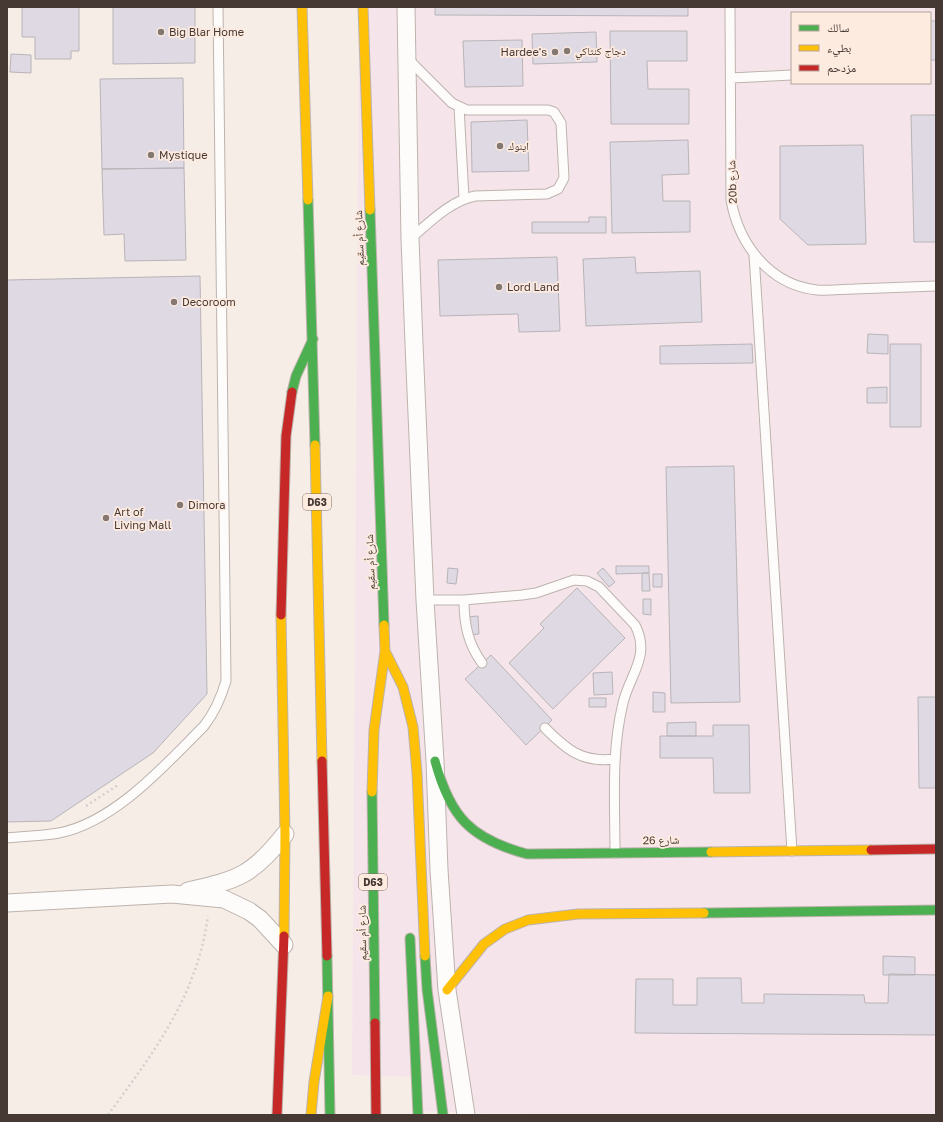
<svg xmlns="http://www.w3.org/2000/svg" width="943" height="1122" font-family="'Golos Text','Noto Naskh Arabic',sans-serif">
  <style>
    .industrial { fill: #f5e5ea; fill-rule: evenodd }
    .building { fill: #dfd9e4; stroke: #b8b4b7 }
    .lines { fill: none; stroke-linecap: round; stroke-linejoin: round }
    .lane-casing { stroke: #bdb3ad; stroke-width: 11 }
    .street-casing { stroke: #bdb3ad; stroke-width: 19 }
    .fast-casing { stroke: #bdb3ad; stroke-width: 11 }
    .slow-casing { stroke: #bdb3ad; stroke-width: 11 }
    .jam-casing { stroke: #bdb3ad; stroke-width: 11 }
    .path { stroke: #d4cfcd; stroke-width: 2.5; stroke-dasharray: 2 3; stroke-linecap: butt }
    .lane { stroke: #fefcfb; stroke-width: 9 }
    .street { stroke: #fefcfb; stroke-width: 17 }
    .fast { stroke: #4caf50; stroke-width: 9 }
    .slow { stroke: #ffc107; stroke-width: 9 }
    .jam { stroke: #c62828; stroke-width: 9 }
    .poi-dot { fill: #847872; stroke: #feebe0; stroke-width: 1.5 }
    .labels { text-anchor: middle; stroke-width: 3.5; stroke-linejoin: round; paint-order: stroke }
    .shield { fill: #feebe0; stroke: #7d6e67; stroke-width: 1 }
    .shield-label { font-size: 10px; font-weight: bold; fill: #463933 }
    .poi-label { font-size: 11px; fill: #463933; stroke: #feebe0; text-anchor: start }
    .street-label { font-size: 11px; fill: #463933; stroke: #feebe0 }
  </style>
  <rect width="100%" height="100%" fill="#f7ede7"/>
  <!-- industrial -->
  <path class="industrial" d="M 359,7 L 936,7 L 936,1115 L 559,1115 L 413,1111 L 412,1077 L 352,1075 ZM 792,13 L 930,13 L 930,83 L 792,83 Z"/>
  <!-- building -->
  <path class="building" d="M 22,7 L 79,7 L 79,51 L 71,51 L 71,59 L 35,59 L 35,37 L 22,37 Z
    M 113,7 L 195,7 L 195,63 L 113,64 Z
    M 435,7 L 688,7 L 688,16 L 435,15 Z
    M 930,21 L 936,21 L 936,60 L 930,60 Z
    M 610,31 L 687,31 L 687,61 L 647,61 L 648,89 L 689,89 L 689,124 L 611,124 Z
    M 596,32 L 597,62 L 533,64 L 532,34 Z
    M 522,40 L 523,86 L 465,87 L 463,41 Z
    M 11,54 L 31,55 L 31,73 L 10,72 Z
    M 183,78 L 184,168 L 102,169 L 100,79 Z
    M 911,115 L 936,115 L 936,242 L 914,242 Z
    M 527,120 L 529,171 L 472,172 L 471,122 Z
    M 688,140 L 689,174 L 662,175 L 663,201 L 690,201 L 690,232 L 612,233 L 610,142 Z
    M 863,145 L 866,244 L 808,245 L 780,219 L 780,146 Z
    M 184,168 L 186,260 L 125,261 L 124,234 L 104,235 L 102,169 Z
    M 589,217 L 606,217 L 606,233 L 532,233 L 532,222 L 589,222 Z
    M 557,257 L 560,331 L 519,332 L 518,314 L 440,316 L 438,260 Z
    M 635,257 L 636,273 L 700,271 L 702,322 L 586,326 L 583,259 Z
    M 200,276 L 207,694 L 153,753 L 51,821 L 7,822 L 7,280 Z
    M 868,334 L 888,335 L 888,354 L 867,353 Z
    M 752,344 L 753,363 L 660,364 L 660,346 Z
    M 890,344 L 921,344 L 921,427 L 890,427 Z
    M 887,387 L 887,403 L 867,403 L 867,388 Z
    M 734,466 L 740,702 L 671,703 L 666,467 Z
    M 616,566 L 649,566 L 649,573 L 616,574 Z
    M 448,568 L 458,569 L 456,584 L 447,583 Z
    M 603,568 L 615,582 L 609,587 L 597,573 Z
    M 642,573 L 649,573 L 650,591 L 642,591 Z
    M 653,574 L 662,574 L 662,587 L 653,587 Z
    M 577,588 L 625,638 L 553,709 L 509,663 L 544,628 L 540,624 Z
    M 643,599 L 651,599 L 651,615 L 643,614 Z
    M 478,616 L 479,634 L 468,635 L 467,617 Z
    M 491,655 L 552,720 L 526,745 L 465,679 Z
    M 612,672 L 613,694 L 594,695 L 593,673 Z
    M 653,692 L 665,693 L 665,712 L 653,712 Z
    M 918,697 L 936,697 L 936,788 L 919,788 Z
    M 589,698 L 606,698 L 606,707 L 589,707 Z
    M 696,722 L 696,736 L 667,736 L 667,723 Z
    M 713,725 L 749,725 L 750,793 L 714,793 L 713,758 L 660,758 L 660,736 L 713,736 Z
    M 883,956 L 915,957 L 915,975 L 883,975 Z
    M 889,974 L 936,975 L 936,1035 L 635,1033 L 636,979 L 673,979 L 673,1005 L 697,1005 L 697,978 L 741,978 L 742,1003 L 764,1003 L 764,994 L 864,995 L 865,1003 L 888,1003 Z"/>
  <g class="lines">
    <defs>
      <path id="lane" d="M 730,7 L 731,200 C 739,245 770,285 817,290 C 829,291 842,289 854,289 C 881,288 909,287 936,286
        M 408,59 L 452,103 L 467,110 L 548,110 L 554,112 L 561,123 L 564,178 L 558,189 L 547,194 L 475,196 C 450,201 429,223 410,239
        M 731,78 L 792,75
        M 459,107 L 464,198
        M 754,255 L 792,851
        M 425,600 L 464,600 L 522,595 L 536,593 L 574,580 L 587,581 L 599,587 L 635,625 C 651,656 630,674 623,703 C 611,752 615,803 615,853
        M 464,600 C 464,624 468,644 482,663
        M 545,728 C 567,750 582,763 615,759
        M 7,838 C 24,836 42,836 59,833 C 115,822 165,765 204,726 C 215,712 221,698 226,681 L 218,7"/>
      <path id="street" d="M 406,7 L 410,239 L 414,344 L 425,600 L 435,761 L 439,870 L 447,990 L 466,1115
        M 188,891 C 238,880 253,875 285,834
        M 7,903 L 172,894 L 224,899 L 249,911 L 260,919 L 284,945"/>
      <path id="fast" d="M 308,200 L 315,445
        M 370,210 L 384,625
        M 292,392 L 296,376 L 313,339
        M 435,761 C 450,817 471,839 527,854 L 711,852
        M 372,792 L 375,1023
        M 704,913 L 936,910
        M 410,938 L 418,1115
        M 327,956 L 330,1115
        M 425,956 L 427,989 L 443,1115"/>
      <path id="slow" d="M 302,7 L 308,200
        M 363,7 L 370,210
        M 315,445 L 322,761
        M 281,615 L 285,834 L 284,936
        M 385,651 L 403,687 L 413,727 L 417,773 L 425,956
        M 372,792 L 374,730 L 385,651 L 384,625
        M 711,852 L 871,850
        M 447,990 L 484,944 L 505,929 L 528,920 L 578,914 L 704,913
        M 311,1115 L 314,1082 L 328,996"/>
      <path id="jam" d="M 281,615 L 286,436 L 292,392
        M 322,761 L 327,956
        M 871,850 L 936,849
        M 375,1023 L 376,1115
        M 277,1115 L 284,936"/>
    </defs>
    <!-- lane casing -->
    <use href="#lane" class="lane-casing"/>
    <!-- street casing -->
    <use href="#street" class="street-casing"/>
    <!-- fast casing -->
    <use href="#fast" class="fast-casing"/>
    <!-- slow casing -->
    <use href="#slow" class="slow-casing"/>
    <!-- jam casing -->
    <use href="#jam" class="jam-casing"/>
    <!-- path -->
    <path class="path" d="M 86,806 L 118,785
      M 108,1115 C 154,1052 197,996 208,916"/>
    <!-- lane -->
    <use href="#lane" class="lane"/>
    <!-- street -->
    <use href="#street" class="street"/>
    <!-- fast -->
    <use href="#fast" class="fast"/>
    <!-- slow -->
    <use href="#slow" class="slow"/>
    <!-- jam -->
    <use href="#jam" class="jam"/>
  </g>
  <!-- markers -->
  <g class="poi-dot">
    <circle cx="161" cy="32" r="4"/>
    <circle cx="567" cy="51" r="4"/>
    <circle cx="555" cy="52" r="4"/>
    <circle cx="500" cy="146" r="4"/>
    <circle cx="151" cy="155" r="4"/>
    <circle cx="499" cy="287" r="4"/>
    <circle cx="174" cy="302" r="4"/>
    <circle cx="180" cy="505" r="4"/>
    <circle cx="106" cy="518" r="4"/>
  </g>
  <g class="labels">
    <!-- shield labels -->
    <g class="shield">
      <rect x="303" y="494" width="28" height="16" rx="3"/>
      <rect x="359" y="874" width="28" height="16" rx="3"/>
    </g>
    <g class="shield-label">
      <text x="317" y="506">D63</text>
      <text x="373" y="886">D63</text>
    </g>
    <!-- poi labels -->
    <g class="poi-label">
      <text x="169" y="36">Big Blar Home</text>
      <text x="575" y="55">دجاج كنتاكي</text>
      <text x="547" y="56" text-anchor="end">Hardee's</text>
      <text x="508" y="150">اينوك</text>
      <text x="159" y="159">Mystique</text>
      <text x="507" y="291">Lord Land</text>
      <text x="182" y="306">Decoroom</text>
      <text x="188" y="509">Dimora</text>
      <text x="114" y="516">Art of<tspan x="114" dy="13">Living Mall</tspan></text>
    </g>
    <!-- street labels -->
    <g class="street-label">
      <text transform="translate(732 182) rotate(-92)" y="4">20b شارع</text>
      <text transform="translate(359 238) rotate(-92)" y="4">شارع أم سقيم</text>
      <text transform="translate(370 562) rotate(-92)" y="4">شارع أم سقيم</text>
      <text transform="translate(661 840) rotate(-1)" y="4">شارع 26</text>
      <text transform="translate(362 933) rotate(-91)" y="4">شارع أم سقيم</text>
    </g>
  </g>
  <!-- border -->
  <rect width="943" height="1122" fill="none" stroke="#463933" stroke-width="16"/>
  <!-- legend -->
  <rect x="791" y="12" width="140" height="72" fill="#feebe0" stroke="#b4a49b"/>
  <rect x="799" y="25" width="20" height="6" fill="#4caf50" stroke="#b4a49b"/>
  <text x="827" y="32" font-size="12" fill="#463933">سالك</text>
  <rect x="799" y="45" width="20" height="6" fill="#ffc107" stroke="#b4a49b"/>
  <text x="827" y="52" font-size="12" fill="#463933">بطيء</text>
  <rect x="799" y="65" width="20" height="6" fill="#c62828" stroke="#b4a49b"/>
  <text x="827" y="72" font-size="12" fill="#463933">مزدحم</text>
</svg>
